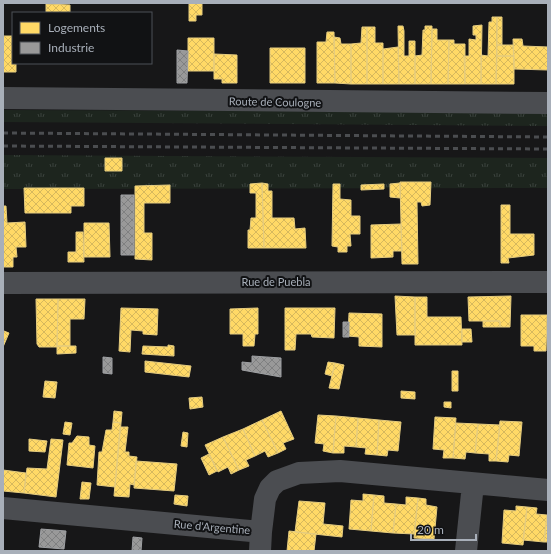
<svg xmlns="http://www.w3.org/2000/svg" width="551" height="554" font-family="Lato,sans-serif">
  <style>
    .grass { fill: url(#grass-tufts) }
    .homes { fill: url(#homes-cross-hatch); stroke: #e5cc7f }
    .industry { fill: url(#industry-cross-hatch); stroke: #9ea0a3 }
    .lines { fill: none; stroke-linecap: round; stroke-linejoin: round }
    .street { stroke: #4b4d51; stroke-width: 22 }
    .rail { stroke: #4b4d50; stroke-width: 3; stroke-dasharray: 5 4; stroke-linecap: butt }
    .labels { text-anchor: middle; stroke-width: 4; stroke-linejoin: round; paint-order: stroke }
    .street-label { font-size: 11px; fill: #a8afb9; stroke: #111214 }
  </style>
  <defs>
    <pattern id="grass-tufts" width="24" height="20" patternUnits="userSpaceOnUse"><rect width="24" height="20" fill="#1d251e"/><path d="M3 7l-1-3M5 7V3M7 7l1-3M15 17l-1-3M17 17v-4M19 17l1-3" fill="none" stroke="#3b423d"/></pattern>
    <pattern id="homes-cross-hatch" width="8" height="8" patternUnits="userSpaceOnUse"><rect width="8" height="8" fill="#ffd966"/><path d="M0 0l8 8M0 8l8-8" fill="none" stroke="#d6b85d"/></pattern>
    <pattern id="industry-cross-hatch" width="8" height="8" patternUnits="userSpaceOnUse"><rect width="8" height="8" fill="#999"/><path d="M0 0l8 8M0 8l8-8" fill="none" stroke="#7f8081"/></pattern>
  </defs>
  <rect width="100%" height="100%" fill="#171718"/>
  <!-- grass -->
  <path class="grass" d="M 3,110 L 548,112 L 548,126 L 3,122 Z
    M 3,155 L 548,158 L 548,188 L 3,189 Z"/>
  <!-- homes -->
  <path class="homes" d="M 189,3 L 202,3 L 202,15 L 196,15 L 196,21 L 189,21 Z
    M 46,4 L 70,5 L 70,13 L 46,13 Z
    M 492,17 L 497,17 L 496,84 L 481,84 L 481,55 L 488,56 L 489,22 L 492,22 Z
    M 497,17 L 502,17 L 502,45 L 497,45 Z
    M 482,25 L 481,84 L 465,84 L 464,56 L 469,56 L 469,39 L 476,40 L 476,35 L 473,35 L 473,26 Z
    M 398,26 L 403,26 L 404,31 L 404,56 L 409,56 L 409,41 L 415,41 L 415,84 L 399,84 Z
    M 425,26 L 432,26 L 431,84 L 415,84 L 415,56 L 422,55 L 423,30 L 425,30 Z
    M 362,27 L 367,27 L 367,84 L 351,84 L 351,44 L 361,43 Z
    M 367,27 L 375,27 L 375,43 L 383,43 L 383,84 L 367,84 Z
    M 432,29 L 437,29 L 437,40 L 449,40 L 448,84 L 431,84 Z
    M 327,32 L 334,32 L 335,83 L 317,83 L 317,42 L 326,42 Z
    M 3,36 L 13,36 L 13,63 L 16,63 L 16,72 L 3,72 Z
    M 334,37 L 340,38 L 341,44 L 351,44 L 351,84 L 335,83 Z
    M 188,38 L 214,38 L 214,71 L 188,71 Z
    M 513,39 L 522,39 L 523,46 L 548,47 L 548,70 L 514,69 Z
    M 449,40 L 454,40 L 454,44 L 465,44 L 465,84 L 448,84 Z
    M 497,45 L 513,45 L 514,56 L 497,56 Z
    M 398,47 L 399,84 L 383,84 L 383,49 Z
    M 270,48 L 305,48 L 305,83 L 270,83 Z
    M 214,54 L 237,55 L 237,83 L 222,83 L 222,79 L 214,79 Z
    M 497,56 L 514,56 L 514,84 L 496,84 Z
    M 105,158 L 122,158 L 122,171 L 105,171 Z
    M 400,182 L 431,182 L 430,205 L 422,206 L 421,202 L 417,202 L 418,264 L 402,264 Z
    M 262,183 L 264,248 L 248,248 L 248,230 L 250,230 L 251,218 L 256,218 L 256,193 L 250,193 L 250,184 Z
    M 262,183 L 268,184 L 268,191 L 272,191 L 272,218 L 294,218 L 295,229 L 305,228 L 306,248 L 264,248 Z
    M 400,183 L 400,198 L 390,197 L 390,184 Z
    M 333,184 L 340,184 L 340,199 L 351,200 L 351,216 L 360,216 L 360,234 L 350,234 L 351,246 L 347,246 L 347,252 L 338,252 L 338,247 L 332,246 Z
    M 384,184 L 384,189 L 361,190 L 361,185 Z
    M 170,185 L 170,203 L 144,203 L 144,233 L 152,233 L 152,260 L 135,259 L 135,186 Z
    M 24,188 L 84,188 L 84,206 L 71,206 L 71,213 L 25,213 Z
    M 501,205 L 510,205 L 510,234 L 534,234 L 534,255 L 508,258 L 509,263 L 501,263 Z
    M 3,206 L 6,206 L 7,223 L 25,222 L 26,247 L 16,247 L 17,257 L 13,257 L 13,267 L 3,267 Z
    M 84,223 L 109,223 L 110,257 L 84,257 Z
    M 401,224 L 402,251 L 393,251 L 393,257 L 371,258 L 371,225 Z
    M 76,232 L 83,232 L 84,262 L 68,262 L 68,252 L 76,252 Z
    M 395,296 L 415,297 L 415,335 L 397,335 Z
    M 511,296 L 510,327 L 500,327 L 500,321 L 469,321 L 468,297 Z
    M 415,297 L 427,297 L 427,317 L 461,317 L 462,345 L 415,345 Z
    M 36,299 L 58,299 L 57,347 L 39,347 L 37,344 Z
    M 58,299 L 85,299 L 84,319 L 70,319 L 70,346 L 57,346 Z
    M 121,308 L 158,309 L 157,335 L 143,334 L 143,331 L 131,330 L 130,352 L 119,351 Z
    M 258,308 L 258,334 L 255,334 L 254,346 L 243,346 L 243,334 L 230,334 L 230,309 Z
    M 285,308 L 335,308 L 334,338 L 312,337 L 311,334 L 296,334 L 295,350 L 285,350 Z
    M 349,313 L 382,314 L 382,347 L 359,346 L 359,337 L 348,336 Z
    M 521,315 L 547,315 L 546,351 L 534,351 L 534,346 L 521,346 Z
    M 483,321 L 500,321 L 500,327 L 483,327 Z
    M 462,329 L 471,329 L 472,342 L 462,342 Z
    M 4,331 L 9,333 L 3,347 L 3,334 Z
    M 168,345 L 174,346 L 174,356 L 142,354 L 143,346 L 168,347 Z
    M 57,346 L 76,346 L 76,353 L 57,354 Z
    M 145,361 L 191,366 L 189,377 L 145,372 Z
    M 328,362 L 335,363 L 332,376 L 325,374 Z
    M 335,363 L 344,365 L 339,389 L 329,388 Z
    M 452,371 L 458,371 L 458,391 L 452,391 Z
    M 45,381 L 57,382 L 55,398 L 43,397 Z
    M 401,391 L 415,392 L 415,399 L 401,398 Z
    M 202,397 L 203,407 L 190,409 L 189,398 Z
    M 444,402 L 451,402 L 451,408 L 444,407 Z
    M 114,411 L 122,412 L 121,423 L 113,422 Z
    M 281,411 L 294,439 L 283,443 L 286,449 L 278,453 L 262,420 Z
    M 318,415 L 336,416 L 333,453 L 323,451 L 324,444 L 315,443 Z
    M 336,416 L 358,418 L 356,447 L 344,446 L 344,453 L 333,453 Z
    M 435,417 L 456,418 L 453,458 L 443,458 L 444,450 L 433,449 Z
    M 358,418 L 379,420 L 377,455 L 365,454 L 366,448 L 356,447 Z
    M 262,420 L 278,453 L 268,457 L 265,451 L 255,456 L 243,429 Z
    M 379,420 L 401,422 L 398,451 L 388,450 L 387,456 L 377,455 Z
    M 500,421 L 522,422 L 519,456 L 509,455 L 508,462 L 496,461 Z
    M 65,422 L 72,423 L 70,435 L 63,434 Z
    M 113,422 L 121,423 L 115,487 L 97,485 L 99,452 L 102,452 L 106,430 L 112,430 Z
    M 456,423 L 478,424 L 475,453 L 466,452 L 465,459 L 453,458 Z
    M 478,424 L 500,425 L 496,461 L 489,461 L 489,454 L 475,453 Z
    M 120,427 L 128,427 L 125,452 L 129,452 L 129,456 L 137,457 L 134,485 L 130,484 L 129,497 L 114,496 Z
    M 243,429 L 255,456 L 246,460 L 249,466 L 239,470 L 223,437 Z
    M 183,432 L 188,433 L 187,447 L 181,446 Z
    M 77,436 L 89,437 L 89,445 L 95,446 L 93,468 L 67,465 L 69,443 L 72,443 Z
    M 223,437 L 239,470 L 231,474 L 228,467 L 218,472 L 205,445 Z
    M 29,439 L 47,441 L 45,452 L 29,451 Z
    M 51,439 L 63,440 L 56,497 L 24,493 L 27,468 L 47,469 Z
    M 209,454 L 217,471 L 209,475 L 201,458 Z
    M 136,461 L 177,464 L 174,491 L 134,488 Z
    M 3,470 L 26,473 L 24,493 L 3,491 Z
    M 82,482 L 91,483 L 89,499 L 80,499 Z
    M 363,494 L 374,495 L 371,531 L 349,529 L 351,500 L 363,501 Z
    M 175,495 L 188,496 L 187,506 L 174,504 Z
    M 374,495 L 384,496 L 384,503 L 396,504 L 393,533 L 371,531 Z
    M 406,497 L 418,498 L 414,534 L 393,533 L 396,504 L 406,505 Z
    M 418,498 L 426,499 L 426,505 L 437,507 L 434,539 L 414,538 Z
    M 299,501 L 325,503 L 323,524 L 343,526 L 342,537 L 295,532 Z
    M 516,506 L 527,507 L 523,545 L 502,543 L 504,510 L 516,511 Z
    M 527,507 L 537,508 L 536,514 L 547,515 L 544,542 L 523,540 Z
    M 547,515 L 548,515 L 548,542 L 544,542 Z
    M 289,531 L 316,534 L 314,551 L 287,551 Z"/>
  <!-- industry -->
  <path class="industry" d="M 177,50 L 188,51 L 187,83 L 177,83 Z
    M 121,195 L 134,195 L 134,255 L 121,255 Z
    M 343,322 L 349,322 L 349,337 L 343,337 Z
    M 252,356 L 281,358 L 281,377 L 242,370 L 242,362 L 252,363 Z
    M 103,357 L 112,358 L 112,374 L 103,373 Z
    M 41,529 L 66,531 L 64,549 L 39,547 Z
    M 133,537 L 142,538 L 141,551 L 132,551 Z"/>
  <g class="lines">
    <!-- street -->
    <path class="street" d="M 3,98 L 548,103
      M 3,283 L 548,282
      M 3,508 L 261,532 L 265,499 L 270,488 L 277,481 L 299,473 L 340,471 L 548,490
      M 260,551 L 261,532
      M 466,551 L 473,484"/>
    <!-- rail -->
    <path class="rail" d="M 3,133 L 548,137
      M 3,146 L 548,149"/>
  </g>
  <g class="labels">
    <!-- street labels -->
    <g class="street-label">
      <text transform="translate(275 102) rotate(1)" y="4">Route de Coulogne</text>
      <text x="276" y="286">Rue de Puebla</text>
      <text transform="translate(212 527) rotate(5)" y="4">Rue d'Argentine</text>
    </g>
  </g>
  <!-- border -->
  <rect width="551" height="554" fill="none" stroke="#a8afb9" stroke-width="8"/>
  <!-- legend -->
  <rect x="12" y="12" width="140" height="52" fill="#111214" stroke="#4d5156"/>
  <rect x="20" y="22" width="20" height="12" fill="#ffd966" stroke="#4d5156"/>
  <text x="48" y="32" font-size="12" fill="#a8afb9">Logements</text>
  <rect x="20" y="42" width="20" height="12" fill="#999999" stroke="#4d5156"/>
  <text x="48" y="52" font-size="12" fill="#a8afb9">Industrie</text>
  <!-- scale -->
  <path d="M411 534v6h65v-6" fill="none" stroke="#a8afb9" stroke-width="2"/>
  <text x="417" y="534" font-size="12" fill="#a8afb9" stroke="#111214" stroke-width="3" paint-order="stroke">20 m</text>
</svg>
